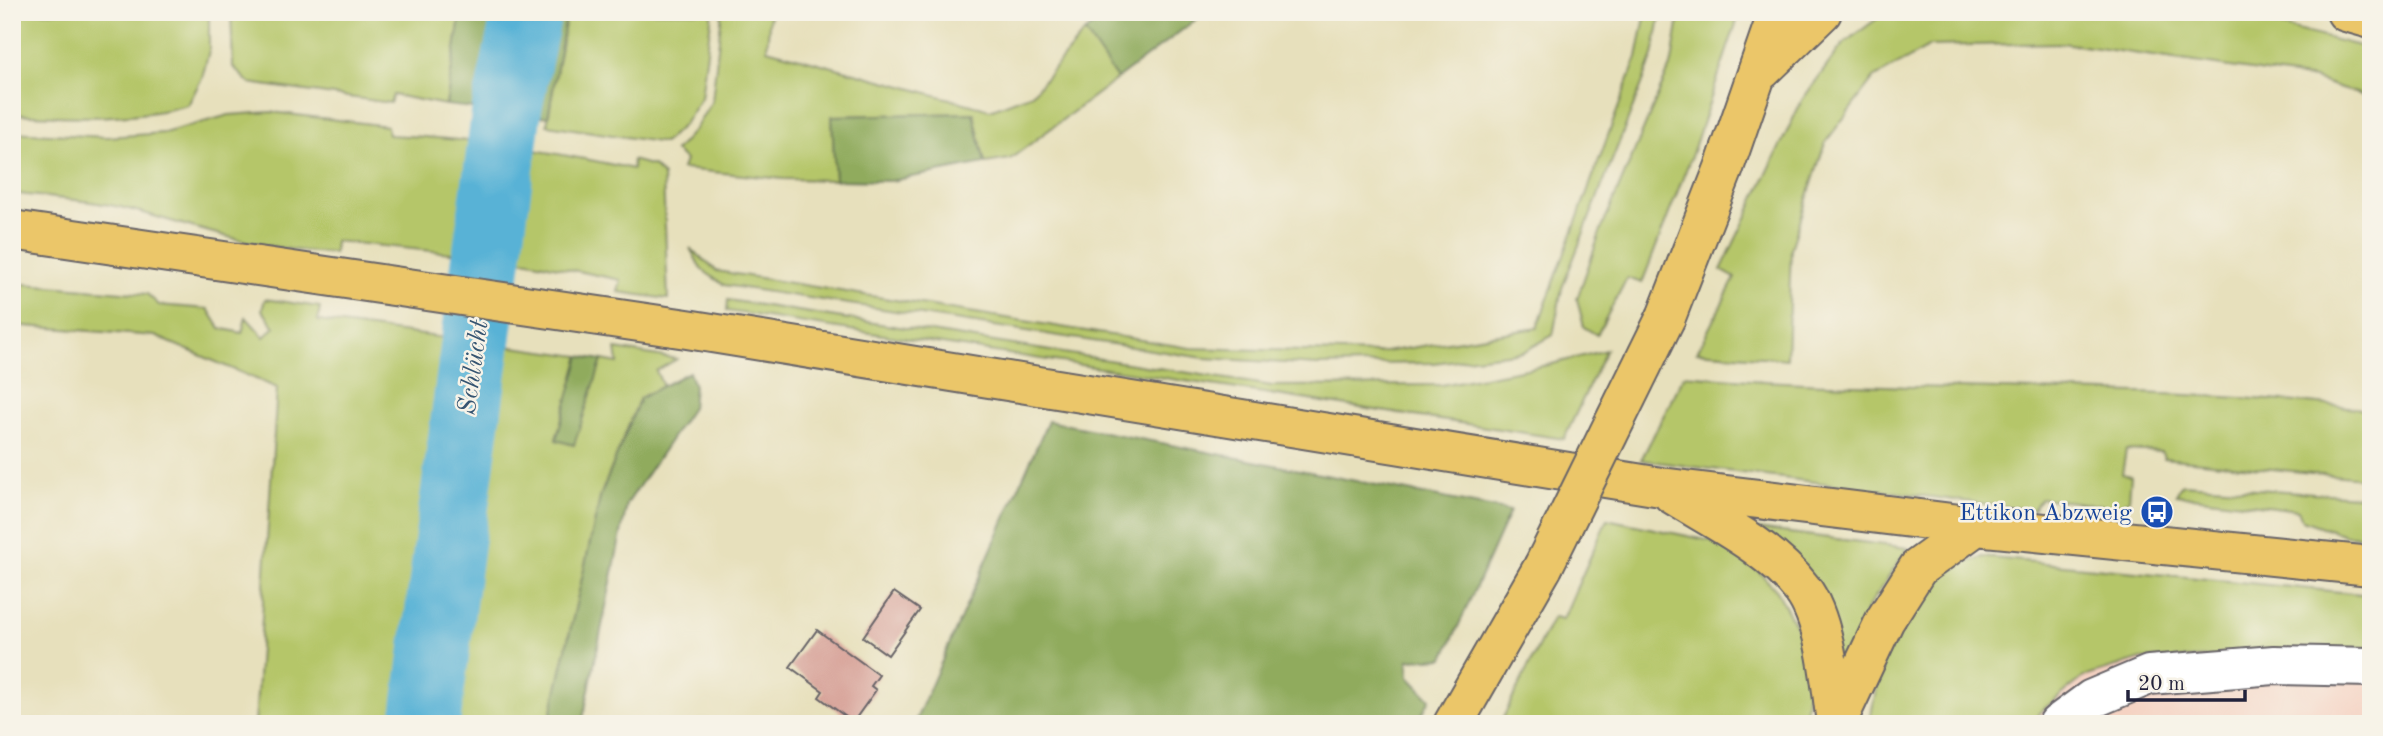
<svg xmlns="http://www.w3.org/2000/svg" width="2383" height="736" font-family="'Old Standard TT',serif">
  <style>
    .built { fill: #f5d2c2 }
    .green { fill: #b5c669; stroke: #6c7452; stroke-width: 2 }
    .forest { fill: #90ab5d; stroke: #59664c; stroke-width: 2 }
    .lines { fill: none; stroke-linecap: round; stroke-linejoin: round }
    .river { stroke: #59b2d6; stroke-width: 70 }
    .building { fill: #d7a298 }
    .minor-casing { stroke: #676468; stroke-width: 42 }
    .major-casing { stroke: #676468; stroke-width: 42 }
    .minor { stroke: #fff; stroke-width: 38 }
    .major { stroke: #ebc669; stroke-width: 38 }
    .major-bridge-casing { stroke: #676468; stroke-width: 42; stroke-linecap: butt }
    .major-bridge { stroke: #ebc669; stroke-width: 38 }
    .labels { text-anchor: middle; stroke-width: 5; stroke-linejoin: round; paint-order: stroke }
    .transit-label { font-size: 24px; fill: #164399; stroke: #f7f3e8; text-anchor: end }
    .water-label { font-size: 26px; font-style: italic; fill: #355471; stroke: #f7f3e8 }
  </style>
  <rect width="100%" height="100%" fill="#f7f3e8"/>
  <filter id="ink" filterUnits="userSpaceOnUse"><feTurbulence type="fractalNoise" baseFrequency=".0143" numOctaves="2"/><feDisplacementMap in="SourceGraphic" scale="14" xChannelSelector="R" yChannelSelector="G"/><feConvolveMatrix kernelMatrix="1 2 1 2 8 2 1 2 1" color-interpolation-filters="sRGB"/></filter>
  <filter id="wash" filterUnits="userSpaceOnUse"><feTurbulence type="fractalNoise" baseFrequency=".00686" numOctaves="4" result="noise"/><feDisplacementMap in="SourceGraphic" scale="28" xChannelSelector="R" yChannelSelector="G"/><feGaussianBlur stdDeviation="1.57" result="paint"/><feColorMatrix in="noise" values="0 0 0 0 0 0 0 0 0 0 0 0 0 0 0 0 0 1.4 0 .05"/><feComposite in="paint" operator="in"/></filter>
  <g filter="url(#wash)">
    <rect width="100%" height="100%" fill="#e7e0bc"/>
    <!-- built -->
    <path class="built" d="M 2371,654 L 2371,724 L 2033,724 L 2039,713 L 2084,677 L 2142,659 Z"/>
    <!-- green -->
    <path class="green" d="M 12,12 L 209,12 L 209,51 L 202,78 L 188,105 C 130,121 72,117 12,114 Z
      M 231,12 L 461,12 L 446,105 L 393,95 L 390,103 L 249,83 L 233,67 Z
      M 567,12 L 712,12 L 701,98 L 684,124 L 664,143 L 547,125 Z
      M 722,12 L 770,12 L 767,49 L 990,110 L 1032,94 L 1085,32 L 1117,79 L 1010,159 L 985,163 L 974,113 L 832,116 L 835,180 L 783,179 L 682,169 L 685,160 L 675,151 L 695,129 L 712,101 Z
      M 1646,12 L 1661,12 L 1653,56 L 1562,288 L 1553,335 L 1523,352 L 1433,363 L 1318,365 L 1204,358 L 724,285 L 701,269 L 690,248 L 717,271 L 1190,348 L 1378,353 L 1537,328 L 1637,57 Z
      M 1680,12 L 1740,12 L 1691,157 L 1642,283 L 1627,278 L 1597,335 L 1584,327 L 1577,299 L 1601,230 L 1672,62 Z
      M 1886,12 L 2187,12 L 2257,20 L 2371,49 L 2371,98 L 2314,79 L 2062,43 L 1930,46 L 1874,78 L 1825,143 L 1791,249 L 1787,359 L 1697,352 L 1735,278 L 1721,270 L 1802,100 L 1843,44 Z
      M 271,112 L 387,126 L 388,135 C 471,138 551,151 633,169 L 632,160 L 653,166 L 663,176 L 668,299 L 618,292 L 621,280 L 529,261 L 335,241 L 334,253 C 265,251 206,231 140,212 C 100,200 54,199 12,193 L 12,132 L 107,137 L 164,133 L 229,115 Z
      M 12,283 L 147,294 L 159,305 L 208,309 L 220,328 L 242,333 L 246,317 L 264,337 L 275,327 L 262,310 L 265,299 L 320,307 L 318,321 L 580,356 L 556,439 L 573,445 L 602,360 L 618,363 L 616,349 L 677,359 L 656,371 L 663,386 L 640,398 L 601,494 L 549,724 L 255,724 L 277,388 L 155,336 L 12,325 Z
      M 728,300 L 1272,386 L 1441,385 L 1548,365 L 1606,350 L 1564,439 L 727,311 Z
      M 1684,375 C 1907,395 2133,383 2356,408 L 2371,412 L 2371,479 L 2172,459 L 2164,458 L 2162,452 L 2126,450 L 2122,474 L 2131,476 L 2129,499 L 2116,507 L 2041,498 L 2033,510 L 1641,460 Z
      M 2182,484 L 2371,497 L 2371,536 L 2345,535 L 2302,520 L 2298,510 L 2176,495 Z
      M 1607,519 L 1711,541 L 1750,562 L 1777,591 L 1808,649 L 1808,690 L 1804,724 L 1500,724 L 1553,617 L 1563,619 Z
      M 1758,529 L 1908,548 L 1867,609 L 1845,670 Z
      M 1982,557 L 2371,595 L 2371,654 L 2142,659 L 2084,677 L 2039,713 L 2033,724 L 1869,724 L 1882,661 L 1898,619 L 1941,571 Z"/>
    <!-- forest -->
    <path class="forest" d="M 461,12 L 567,12 L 548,117 L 446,105 Z
      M 1110,12 L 1206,12 L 1117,79 L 1085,32 Z
      M 973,113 L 985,163 L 891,181 L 835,180 L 832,116 Z
      M 580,356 L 602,360 L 574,445 L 556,440 Z
      M 689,372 L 694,386 L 692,408 L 627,504 L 582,724 L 549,724 L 601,494 L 640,398 Z
      M 1048,421 L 1510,511 L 1444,658 L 1408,660 L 1409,677 L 1430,699 L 1417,724 L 914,724 Z"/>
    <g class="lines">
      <!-- river -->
      <path class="river" d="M 425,724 L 507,108 L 527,12"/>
    </g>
    <g id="blocks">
      <!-- building -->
      <path class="building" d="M 894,592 L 920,610 L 888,655 L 863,637 Z
        M 817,630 L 879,675 L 871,686 L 876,690 L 853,722 L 819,697 L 823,691 L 790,667 Z"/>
    </g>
  </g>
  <g filter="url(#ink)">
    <use href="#blocks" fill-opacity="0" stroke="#676468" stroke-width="2"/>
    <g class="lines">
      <defs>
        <path id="minor" d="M 2058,724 L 2092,699 L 2149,675 L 2274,665 L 2371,667"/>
        <path id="major" d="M 2346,12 L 2371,19
          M 1762,70 L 1822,12
          M 12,230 L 687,329 L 1661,487 L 1976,526 L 2371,566
          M 1666,317 L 1724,168 L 1778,12
          M 1672,494 C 1715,521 1770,547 1802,589 C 1826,620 1831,686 1836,724
          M 1453,724 L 1543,567
          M 1836,724 L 1885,620 L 1918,568 L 1976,526"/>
      </defs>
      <!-- minor casing -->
      <use href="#minor" class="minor-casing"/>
      <!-- major casing -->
      <use href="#major" class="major-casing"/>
      <!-- minor -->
      <use href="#minor" class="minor"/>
      <!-- major -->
      <use href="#major" class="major"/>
      <defs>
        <path id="major-bridge" d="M 1543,567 L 1666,317"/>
      </defs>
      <!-- major-bridge casing -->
      <use href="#major-bridge" class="major-bridge-casing"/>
      <!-- major-bridge -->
      <use href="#major-bridge" class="major-bridge"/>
    </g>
  </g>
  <!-- icons -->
  <defs>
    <symbol id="bus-disc" viewBox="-11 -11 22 22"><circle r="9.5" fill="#1a4fb4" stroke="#f7f3e8"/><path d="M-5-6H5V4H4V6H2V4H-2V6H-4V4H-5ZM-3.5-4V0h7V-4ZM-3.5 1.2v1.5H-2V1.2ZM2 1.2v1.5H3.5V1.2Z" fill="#fff"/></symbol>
  </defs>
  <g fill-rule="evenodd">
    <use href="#bus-disc" x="2138" y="493" width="38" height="38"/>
  </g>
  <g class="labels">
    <!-- transit labels -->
    <g class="transit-label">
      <text x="2132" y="520">Ettikon Abzweig</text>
    </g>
    <!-- water labels -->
    <g class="water-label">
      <text transform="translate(472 367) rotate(-82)" y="9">Schlücht</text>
    </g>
  </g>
  <!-- margin -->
  <rect width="2383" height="736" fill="none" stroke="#f7f3e8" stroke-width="42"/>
  <!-- scale -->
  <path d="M2128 690v10h117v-10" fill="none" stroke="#22223b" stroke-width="3.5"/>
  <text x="2138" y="690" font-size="21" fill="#22223b" stroke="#f7f3e8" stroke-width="5" paint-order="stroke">20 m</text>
</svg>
